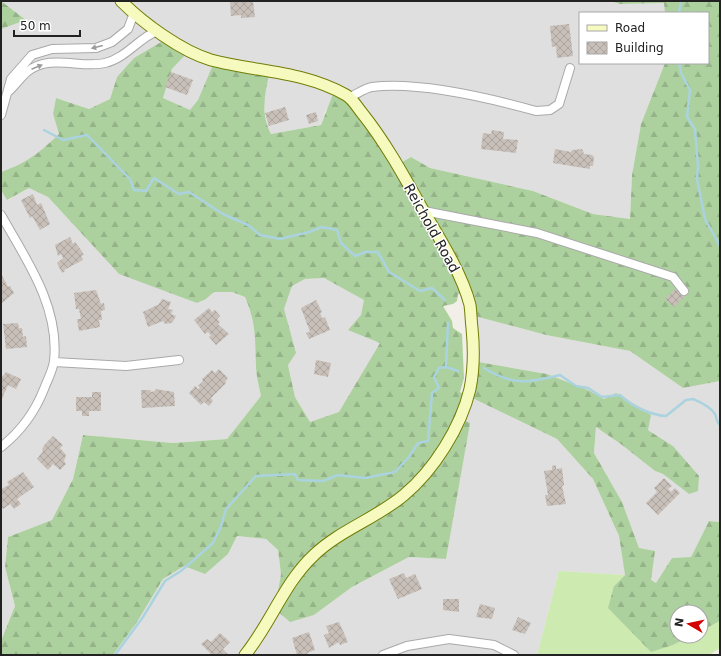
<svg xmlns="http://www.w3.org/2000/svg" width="721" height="656" font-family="'DejaVu Sans',sans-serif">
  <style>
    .residential { fill: #e0dfdf }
    .grass { fill: #cdebb0 }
    .forest { fill: url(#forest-firs); fill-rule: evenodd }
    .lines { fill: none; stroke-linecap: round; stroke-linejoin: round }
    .stream { stroke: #aad3df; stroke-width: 2.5 }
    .building { fill: url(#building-cross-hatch) }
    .street-casing { stroke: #a9a9a9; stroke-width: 10 }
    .secondary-casing { stroke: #707d05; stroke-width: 13 }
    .street { stroke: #fff; stroke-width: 8 }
    .secondary { stroke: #f7fabf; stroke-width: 11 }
    .oneway { fill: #9c9c9c }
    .labels { text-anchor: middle; stroke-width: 3; stroke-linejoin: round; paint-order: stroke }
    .street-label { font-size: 14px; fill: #222; stroke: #fff }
  </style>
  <defs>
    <pattern id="forest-firs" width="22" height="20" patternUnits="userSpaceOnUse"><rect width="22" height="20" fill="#add19e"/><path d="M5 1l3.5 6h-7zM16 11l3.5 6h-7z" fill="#95b388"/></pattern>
    <pattern id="building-cross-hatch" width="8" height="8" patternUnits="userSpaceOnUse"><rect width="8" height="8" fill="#c7bfb8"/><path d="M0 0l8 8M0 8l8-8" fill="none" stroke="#aba49e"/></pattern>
  </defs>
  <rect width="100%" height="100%" fill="#f2efe9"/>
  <!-- residential -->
  <path class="residential" d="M 1,1 L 610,1 L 620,4 L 665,3 L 665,13 L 580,13 L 580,63 L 665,63 L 641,124 L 632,175 L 630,219 L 593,214 L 533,191 L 430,168 L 411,157 L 397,165 L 326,109 L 321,125 L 271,134 L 267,125 L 263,98 L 270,71 L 198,100 L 191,111 L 163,98 L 172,69 L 190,50 L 117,77 L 110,99 L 89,109 L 56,98 L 53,114 L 59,134 L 37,155 L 16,167 L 1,172 L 1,29 L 26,20 Z
    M 29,188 L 48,197 L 119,274 L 206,299 L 214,292 L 232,292 L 245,297 L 251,312 L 257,340 L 256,367 L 261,396 L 227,439 L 173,443 L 83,435 L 73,479 L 52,520 L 8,537 L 5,567 L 15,606 L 1,641 L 1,190 L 8,200 Z
    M 324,278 L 365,300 L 361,315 L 380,343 L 340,412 L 310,422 L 295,397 L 288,364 L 284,309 L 292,286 L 305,279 Z
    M 471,315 L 546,335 L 630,351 L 683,388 L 720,381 L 720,522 L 709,521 L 691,557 L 672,558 L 656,583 L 650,580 L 622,502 L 594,453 L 596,427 L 622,445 L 655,471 L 663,474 L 689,494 L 673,446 L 588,390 L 547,374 L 473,361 Z
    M 468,396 L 557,439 L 593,479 L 619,536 L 625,575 L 559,571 L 537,655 L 113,655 L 137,622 L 163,579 L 184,565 L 228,554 L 237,536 L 266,539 L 278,550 L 281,574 L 275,609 L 314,615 L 352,587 L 409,557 L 446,559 L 459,418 Z"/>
  <!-- grass -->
  <path class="grass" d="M 559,571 L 625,575 L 614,586 L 673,645 L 691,636 L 701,636 L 701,631 L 720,621 L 720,648 L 709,655 L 537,655 Z"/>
  <!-- forest -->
  <path class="forest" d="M 1,1 L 26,20 L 1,29 Z
    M 610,1 L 720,1 L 720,381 L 683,388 L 630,351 L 546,335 L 471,315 L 465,293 L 458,294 L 457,301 L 453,304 L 443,306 L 452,321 L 453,328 L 462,334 L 464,378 L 460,392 L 467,396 L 473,361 L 547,374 L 588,390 L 604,399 L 616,393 L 651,415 L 648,430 L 673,446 L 699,476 L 698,491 L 689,494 L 663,474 L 655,471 L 622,445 L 596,427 L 594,453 L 622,502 L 639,548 L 655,551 L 651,580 L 656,583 L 672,558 L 691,557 L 709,521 L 720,522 L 720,621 L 701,631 L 701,612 L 677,612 L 677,636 L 691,636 L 673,645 L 651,652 L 608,608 L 614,586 L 625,575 L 619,536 L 593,479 L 557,439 L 468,396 L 459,418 L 470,423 L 446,559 L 409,557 L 352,587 L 314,615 L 290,622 L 275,609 L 281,574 L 278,550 L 266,539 L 237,536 L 228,554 L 205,574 L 184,566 L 163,579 L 137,622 L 113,655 L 1,655 L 1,641 L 15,606 L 5,567 L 8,537 L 52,520 L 73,479 L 83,435 L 173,443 L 227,439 L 261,396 C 259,386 256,375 256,365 C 255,338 256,322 245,297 L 232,292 L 214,292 L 206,299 L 197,303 L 119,274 L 48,197 L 29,188 L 7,200 L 1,190 L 1,172 C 27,163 39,153 59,134 L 53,114 L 56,98 L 89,109 L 110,99 L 117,77 L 134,58 L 168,38 L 190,50 L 172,69 L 163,98 L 190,110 L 198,100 L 215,60 L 270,71 C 265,92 260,113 271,134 L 321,125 L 335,89 L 350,97 L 397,165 L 411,157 L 430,168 L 533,191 L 593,214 L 630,219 L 632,175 L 641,124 L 665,63 L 708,63 L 708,13 L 665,13 L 664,3 L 620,4 ZM 324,278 L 364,300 L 361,315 L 348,330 L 380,343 L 339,412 L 310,422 L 295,397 L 288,365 L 296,353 L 284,309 L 292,286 L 305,279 Z"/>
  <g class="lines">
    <!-- stream -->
    <path class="stream" d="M 679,13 L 681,1
      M 679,63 L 681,73 L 690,90 L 687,117 L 695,129 L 698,166 L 697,179 L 705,219 L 720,246
      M 44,130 L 63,140 L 87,135 L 130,179 L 134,190 L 146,191 L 154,178 L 179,194 L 189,192 L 223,214 L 248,225 L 260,235 L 280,239 L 309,232 L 322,227 L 337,230 L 341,243 L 355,256 L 366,252 L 378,252 L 389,272 L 420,291 L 432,288 L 445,300
      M 446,367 L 448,323
      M 484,368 C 513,386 529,383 560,375 L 576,386 L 588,388 L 602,397 L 620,395 C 632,406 650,415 666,416 L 686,400 L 693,399 C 700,402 710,406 715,414 C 717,418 716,422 720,425
      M 115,655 L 143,617 L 165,581 L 181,571 L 213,543 L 221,526 L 226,509 L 256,476 L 295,474 L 298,480 L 323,481 L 338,475 L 365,478 L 395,472 L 409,457 L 418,443 L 428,441 L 432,393 L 439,388 L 434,377 L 439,368 L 446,367 L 458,371"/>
  </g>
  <!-- building -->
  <path class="building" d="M 230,1 L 253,1 L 255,17 L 241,18 L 241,15 L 231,16 Z
    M 569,24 L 573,56 L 557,58 L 556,46 L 552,47 L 550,26 Z
    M 171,72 L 193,80 L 187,95 L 165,87 Z
    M 285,107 L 289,120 L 269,126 L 265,113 Z
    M 316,112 L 318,121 L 309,124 L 306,115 Z
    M 492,130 L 504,132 L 503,139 L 518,140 L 516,153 L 481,149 L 483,133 L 491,134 Z
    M 555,149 L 571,152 L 572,150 L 582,149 L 584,154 L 592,155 L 594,157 L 593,166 L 590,166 L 590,169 L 553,163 Z
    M 33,194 L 37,205 L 41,203 L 50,224 L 40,230 L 32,216 L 30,218 L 21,200 Z
    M 70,237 L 73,244 L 75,242 L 81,250 L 84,255 L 81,256 L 83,260 L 64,270 L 65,271 L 62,273 L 57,263 L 63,258 L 61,254 L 58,256 L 55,245 Z
    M 1,273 L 8,287 L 10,286 L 14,293 L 1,304 Z
    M 677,287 L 685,296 L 674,307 L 665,299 Z
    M 96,290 L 101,304 L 104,303 L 105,310 L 101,311 L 102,320 L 99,320 L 100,327 L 79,331 L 77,319 L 81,319 L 79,309 L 76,309 L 74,293 Z
    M 162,299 L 171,302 L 168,309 L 173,310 L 171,314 L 176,316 L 172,323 L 165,324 L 163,321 L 148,327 L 143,312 L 159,304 Z
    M 316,300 L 322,312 L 320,313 L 322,318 L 325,317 L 330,330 L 309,339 L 306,333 L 310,332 L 301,308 Z
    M 209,308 L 212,312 L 215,310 L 220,316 L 217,319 L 220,322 L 218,324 L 229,334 L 216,345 L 209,337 L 211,335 L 208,332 L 205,334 L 194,320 Z
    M 18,323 L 19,328 L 22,328 L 23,337 L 26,336 L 27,347 L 6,349 L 3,324 Z
    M 316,360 L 331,363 L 328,377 L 314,374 Z
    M 219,369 L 228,378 L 225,382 L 226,383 L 211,398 L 213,401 L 209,406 L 204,402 L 201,405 L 189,393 L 195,386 L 198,389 L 200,388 L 198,386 L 203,381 L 202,379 L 212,370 L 215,373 Z
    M 6,372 L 21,379 L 16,389 L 8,385 L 1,401 L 1,375 L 3,376 Z
    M 155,389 L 174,392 L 175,406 L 142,408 L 141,390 L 150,390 L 151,392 L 155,391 Z
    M 92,392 L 101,392 L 101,411 L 89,411 L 89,416 L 82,416 L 82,411 L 76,411 L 76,397 L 92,397 Z
    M 53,436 L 63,445 L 60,448 L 66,455 L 64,461 L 66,464 L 60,470 L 53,464 L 48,470 L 37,459 L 43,451 L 42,449 L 45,444 Z
    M 556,465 L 556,469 L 562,468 L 564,485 L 562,486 L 566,504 L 547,506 L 545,495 L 548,495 L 544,471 L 552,470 L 552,466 Z
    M 23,472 L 34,487 L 17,499 L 21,504 L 14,509 L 10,504 L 3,509 L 1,506 L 1,489 L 9,485 L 7,482 Z
    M 664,478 L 672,486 L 668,489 L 671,492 L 675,488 L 680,493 L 658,515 L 646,503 L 657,492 L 654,488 Z
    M 404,573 L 406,578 L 415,574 L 422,589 L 398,599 L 389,579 Z
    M 443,599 L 459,599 L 459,612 L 443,610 Z
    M 480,604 L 495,608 L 492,619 L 476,617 Z
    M 518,617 L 531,623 L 525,634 L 512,630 Z
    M 339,622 L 348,642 L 340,645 L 339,642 L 329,648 L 324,635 L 329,633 L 326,626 Z
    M 309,632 L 315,650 L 307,653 L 307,655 L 297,655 L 292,638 Z
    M 220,633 L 230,642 L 223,649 L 228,654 L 212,655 L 201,644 L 207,639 L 211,642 Z"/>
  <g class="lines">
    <defs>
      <path id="street" d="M 8,92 C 15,86 20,78 27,72 C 49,53 81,69 105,63 C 126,58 139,38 157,31
        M 350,97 C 357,94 365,88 372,87 C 420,81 489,98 536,111 L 550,110 L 559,104 L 570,68
        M 1,115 L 11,79 L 32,55 L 52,49 L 96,48 L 112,42 L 128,29 L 134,13
        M 424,211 L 537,233 L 673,277 L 684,291
        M 1,215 C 26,259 60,307 54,361 C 53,370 47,381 44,389 C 35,412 20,432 1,447
        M 54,362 L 126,366 L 179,360
        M 383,655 L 407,646 L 449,639 L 494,645 L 514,655"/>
      <path id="secondary" d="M 121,1 C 143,23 181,51 211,60 C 257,72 304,71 346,95 C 353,99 357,107 362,113 C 386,143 405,178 424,212 C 440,239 462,274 470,305 C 471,312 471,320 472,328 C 474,348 474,369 470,389 C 461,427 434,470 404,495 C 377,518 340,530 314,555 C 284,583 271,623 245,655"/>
    </defs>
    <!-- street casing -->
    <use href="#street" class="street-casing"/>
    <!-- secondary casing -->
    <use href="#secondary" class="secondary-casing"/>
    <!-- street -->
    <use href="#street" class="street"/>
    <!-- secondary -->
    <use href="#secondary" class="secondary"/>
  </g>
  <!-- one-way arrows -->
  <defs><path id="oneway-solid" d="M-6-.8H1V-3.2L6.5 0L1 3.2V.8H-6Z"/></defs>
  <g class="oneway">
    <use href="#oneway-solid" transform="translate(97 47) rotate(166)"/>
    <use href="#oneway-solid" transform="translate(37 67) rotate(-23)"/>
  </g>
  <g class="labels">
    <!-- street labels -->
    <g class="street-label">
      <text transform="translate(432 228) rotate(61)" y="5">Reichold Road</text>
    </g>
  </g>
  <!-- border -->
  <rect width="721" height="656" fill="none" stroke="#222222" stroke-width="4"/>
  <!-- legend -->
  <rect x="579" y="12" width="130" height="52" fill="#ffffff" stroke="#a7a7a7"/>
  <rect x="587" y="25" width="20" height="6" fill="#f7fabf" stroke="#a7a7a7"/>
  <text x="615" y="32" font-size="12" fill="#222222">Road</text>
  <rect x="587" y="42" width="20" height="12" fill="url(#building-cross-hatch)" stroke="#a7a7a7"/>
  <text x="615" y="52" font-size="12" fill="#222222">Building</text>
  <!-- north arrow -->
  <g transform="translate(689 624) rotate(279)"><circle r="19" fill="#ffffff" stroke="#a7a7a7"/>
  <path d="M0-3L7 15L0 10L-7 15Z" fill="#d40000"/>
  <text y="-6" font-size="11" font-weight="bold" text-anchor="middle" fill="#222222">N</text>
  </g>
  <!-- scale -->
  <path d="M14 30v6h66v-6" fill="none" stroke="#222222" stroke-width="2"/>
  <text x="20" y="30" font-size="12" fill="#222222" stroke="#ffffff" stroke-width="3" paint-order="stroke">50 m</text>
</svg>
